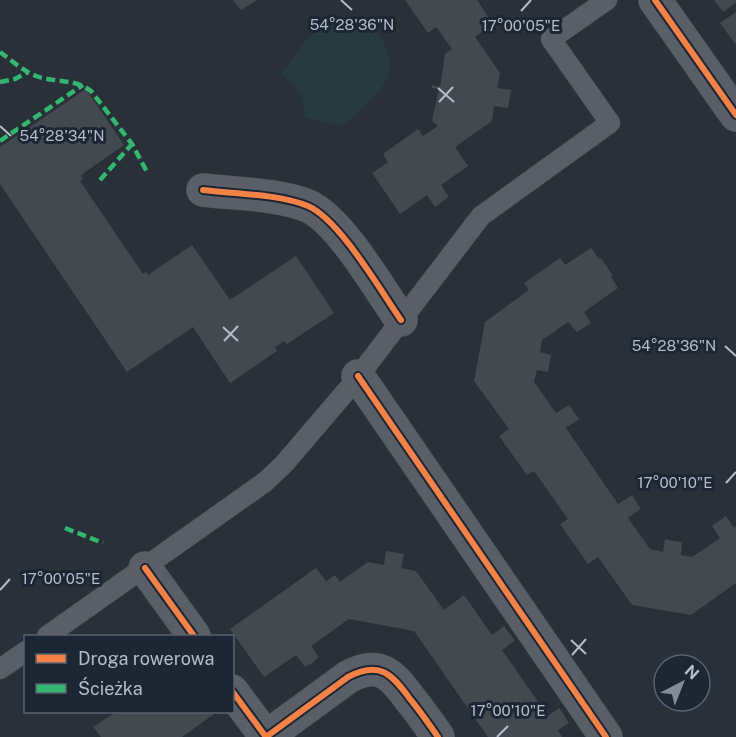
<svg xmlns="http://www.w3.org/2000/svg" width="736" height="737" font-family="'Public Sans',sans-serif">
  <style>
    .green { fill: #273a3e }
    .building { fill: #444950 }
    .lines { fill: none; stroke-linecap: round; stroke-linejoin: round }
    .service-casing { stroke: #484c53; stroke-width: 21 }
    .minor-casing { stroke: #484c53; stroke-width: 34 }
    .service { stroke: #5a5e66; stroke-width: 20 }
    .minor { stroke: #5a5e66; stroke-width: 33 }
    .quiet { stroke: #33b770; stroke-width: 4.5; stroke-dasharray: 9 4.5; stroke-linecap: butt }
    .cycleway-casing { stroke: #1d2633; stroke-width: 10 }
    .cycleway { stroke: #f48246; stroke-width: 6 }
    .ticks { fill: none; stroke: #b4bcc9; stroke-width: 2 }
    .ticks-label { font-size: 15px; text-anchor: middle; fill: #b4bcc9; stroke: #1d2633; stroke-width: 6; stroke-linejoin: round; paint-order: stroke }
  </style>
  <rect width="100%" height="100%" fill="#2a3038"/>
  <!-- green -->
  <path class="green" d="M 354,15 C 375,27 395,48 388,75 C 386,86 371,99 363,107 C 357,112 349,123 341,125 C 334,126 314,119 305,117 C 305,97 297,85 281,75 C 301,47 316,18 354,15 Z"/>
  <!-- building -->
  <path class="building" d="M 233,0 L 257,0 L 241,10 Z
    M 405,0 L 477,0 L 493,24 L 475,37 L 500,73 L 497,88 L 511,90 L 508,108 L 494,106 L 492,121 L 455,147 L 468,166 L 441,185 L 449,197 L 435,207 L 427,195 L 400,214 L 372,173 L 388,162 L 383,154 L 418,129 L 423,136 L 438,126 L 432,121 L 439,89 L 432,88 L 432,85 L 440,87 L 445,54 L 452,49 L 436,27 L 428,33 Z
    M 714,0 L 736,0 L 736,3 L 723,12 Z
    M 736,12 L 736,45 L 720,23 Z
    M 86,89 L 124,145 L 81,175 L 83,179 L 80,181 L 143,274 L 146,272 L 148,275 L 192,245 L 230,300 L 296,256 L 334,313 L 287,344 L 284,341 L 275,347 L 277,351 L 230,383 L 193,327 L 127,372 L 0,184 L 0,147 Z
    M 591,248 L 599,259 L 601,258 L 613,276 L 611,277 L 618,288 L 584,312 L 591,323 L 577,332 L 568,322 L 542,340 L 540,352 L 551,355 L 548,372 L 537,370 L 534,382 L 556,413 L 569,405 L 579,419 L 566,428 L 618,504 L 632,495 L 641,509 L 628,518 L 650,549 L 663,552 L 665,539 L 674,541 L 682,542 L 681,555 L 692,557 L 720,538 L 712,526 L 726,516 L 734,528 L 736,526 L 736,583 L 691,615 L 632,605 L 598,557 L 588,564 L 560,524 L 568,519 L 534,471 L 527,475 L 499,436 L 509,429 L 474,381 L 485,322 L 529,290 L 524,283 L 560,258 L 565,265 Z
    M 386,551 L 404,554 L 401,568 L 416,571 L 444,610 L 464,595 L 492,635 L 504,626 L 515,641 L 502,650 L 548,716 L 559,708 L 564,715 L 569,723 L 558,730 L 562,737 L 488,737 L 414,631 L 349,619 L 311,646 L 319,657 L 312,663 L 305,667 L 296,655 L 264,677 L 230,629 L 316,568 L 326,581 L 335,575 L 340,582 L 368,562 L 384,565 Z
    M 116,712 L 212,712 L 214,714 L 182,737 L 101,737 L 93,727 Z"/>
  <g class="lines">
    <defs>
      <path id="service" d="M 47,636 L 265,482 L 284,464 L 354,382 L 481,216 L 610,123 L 551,39 L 607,0
        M 0,669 L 26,651"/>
      <path id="minor" d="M 655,0 L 736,115
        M 203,190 C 236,194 279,194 308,206 C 340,220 380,290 401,320
        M 358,376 L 606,737
        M 145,568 L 194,636
        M 232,691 L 266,737 L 348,677 C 379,660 392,674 410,699 C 420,711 429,724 438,737"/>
    </defs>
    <!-- service casing -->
    <use href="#service" class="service-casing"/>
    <!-- minor casing -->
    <use href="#minor" class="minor-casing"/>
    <!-- service -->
    <use href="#service" class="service"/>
    <!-- minor -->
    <use href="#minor" class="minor"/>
    <!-- quiet -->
    <path class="quiet" d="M 0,52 C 11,60 23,71 36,76 C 55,83 74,78 91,91 L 132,144 L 147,172
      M 0,82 L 15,79 L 28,72
      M 0,141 L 83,85
      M 100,180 L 132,144
      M 65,528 L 103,543"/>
    <defs>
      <path id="cycleway" d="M 655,0 L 736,115
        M 203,190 C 236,194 279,194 308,206 C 340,220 380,290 401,320
        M 358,376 L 606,737
        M 145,568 L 194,636
        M 232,691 L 266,737 L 348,677 C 379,660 392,674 410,699 C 420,711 429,724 438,737"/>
    </defs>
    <!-- cycleway casing -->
    <use href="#cycleway" class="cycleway-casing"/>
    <!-- cycleway -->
    <use href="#cycleway" class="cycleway"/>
  </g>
  <!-- ticks -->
  <path class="ticks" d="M 341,0 L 352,10M 521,11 L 531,0M 438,88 L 454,102M 439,102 L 453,87M 0,126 L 11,136M 223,327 L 238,341M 224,341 L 238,326M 725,346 L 736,356M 726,483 L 736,472M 0,590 L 10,579M 571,640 L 586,654M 572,655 L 586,639M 497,737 L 508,726"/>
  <g class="ticks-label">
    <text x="352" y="30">54°28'36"N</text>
    <text x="521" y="31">17°00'05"E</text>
    <text x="62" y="141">54°28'34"N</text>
    <text x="674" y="351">54°28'36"N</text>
    <text x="675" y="488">17°00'10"E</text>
    <text x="61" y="584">17°00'05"E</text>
    <text x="508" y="716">17°00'10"E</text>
  </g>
  <!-- legend -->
  <rect x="24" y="635" width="210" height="78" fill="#1d2633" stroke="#59626f" stroke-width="1.5"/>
  <rect x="36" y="654" width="30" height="9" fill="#f48246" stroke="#59626f" stroke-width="1.5"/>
  <text x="78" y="665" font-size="18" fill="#b4bcc9">Droga rowerowa</text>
  <rect x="36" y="684" width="30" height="9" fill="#33b770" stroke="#59626f" stroke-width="1.5"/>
  <text x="78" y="695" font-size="18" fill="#b4bcc9">Ścieżka</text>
  <!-- north arrow -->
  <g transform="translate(682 683) rotate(42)"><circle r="28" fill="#1d2633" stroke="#59626f" stroke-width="1.5"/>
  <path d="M0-4.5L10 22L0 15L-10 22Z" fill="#848b96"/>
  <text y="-9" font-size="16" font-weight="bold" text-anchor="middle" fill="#b4bcc9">N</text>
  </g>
</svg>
